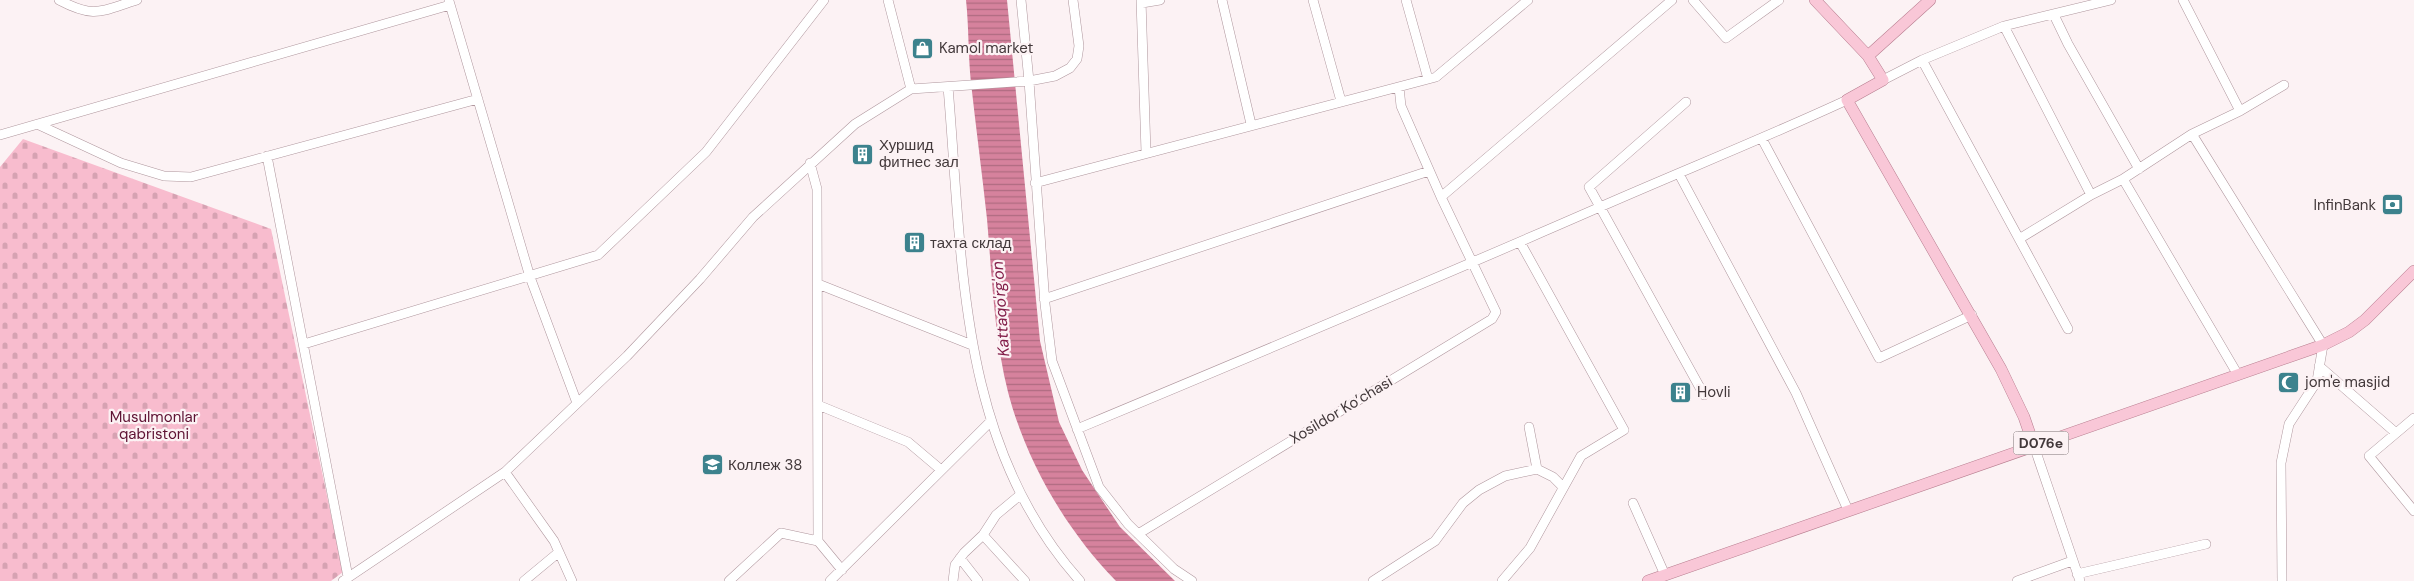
<svg xmlns="http://www.w3.org/2000/svg" width="2414" height="581" font-family="'DM Sans',sans-serif">
  <style>
    .cemetery { fill: url(#cemetery-stones) }
    .water { fill: url(#water-rules) }
    .lines { fill: none; stroke-linecap: round; stroke-linejoin: round }
    .minor-casing { stroke: #af969d; stroke-width: 10 }
    .major-casing { stroke: #b77d8f; stroke-width: 12 }
    .minor { stroke: #fff; stroke-width: 9 }
    .major { stroke: #f9c7d7; stroke-width: 11 }
    .labels { text-anchor: middle; stroke-width: 4.5; stroke-linejoin: round; paint-order: stroke }
    .shield { fill: #fcf2f4; stroke: #7a7072; stroke-width: 1 }
    .shield-label { font-size: 14px; font-weight: bold; fill: #43393b }
    .poi-label { font-size: 15px; fill: #43393b; stroke: #fcf2f4; text-anchor: start }
    .street-label { font-size: 15px; fill: #43393b; stroke: #fcf2f4 }
    .park-label { font-size: 15px; fill: #5e1233; stroke: #fcf2f4 }
    .water-label { font-size: 16px; font-style: italic; fill: #821e49; stroke: #fcf2f4 }
  </style>
  <defs>
    <pattern id="cemetery-stones" width="16" height="16" patternUnits="userSpaceOnUse" patternTransform="scale(1.25)"><rect width="16" height="16" fill="#f8bcce"/><path d="M2 7V4a2 2 0 0 1 4 0v3zM10 15v-3a2 2 0 0 1 4 0v3z" fill="#d6a2b2"/></pattern>
    <pattern id="water-rules" width="6" height="5" patternUnits="userSpaceOnUse" patternTransform="scale(1.25)"><rect width="6" height="5" fill="#d6829d"/><path d="M0 2.5h6" fill="none" stroke="#af6b81"/></pattern>
  </defs>
  <rect width="100%" height="100%" fill="#fcf2f4"/>
  <!-- cemetery -->
  <path class="cemetery" d="M 23,139 L 271,229 L 343,572 L 331,581 L 0,581 L 0,167 Z"/>
  <!-- water -->
  <path class="water" d="M 966,0 L 1007,0 L 1040,341 L 1059,422 L 1082,470 L 1120,527 L 1175,581 L 1116,581 C 1066,530 1026,461 1008,392 C 994,336 992,276 987,219 C 982,173 976,128 971,83 C 968,56 969,28 966,0 Z"/>
  <g class="lines">
    <defs>
      <path id="minor" d="M 59,0 C 95,19 101,11 137,0
        M 888,0 L 911,89
        M 1021,0 L 1029,81 L 1045,304 L 1052,361 L 1099,487 L 1128,524 L 1174,569 L 1192,581
        M 1141,0 L 1146,152
        M 1222,0 L 1251,124
        M 1313,0 L 1341,101
        M 1406,0 L 1428,79
        M 1693,0 L 1726,38 L 1779,0
        M 2183,0 L 2240,111
        M 449,1 L 530,277 L 577,403
        M 1142,3 L 1160,0
        M 2054,15 L 2068,44 L 2139,169
        M 2004,26 L 2091,195
        M 1922,60 L 2068,329
        M 1883,80 L 1922,60 L 2004,26 L 2111,0
        M 948,87 C 963,259 957,444 1080,581
        M 1686,102 L 1589,187 L 1704,395
        M 39,125 L 121,163 L 164,176 L 191,177 L 478,99
        M 2192,134 L 2323,345 L 2317,381 L 2289,424 L 2281,463 L 2282,581
        M 0,135 L 450,5
        M 1762,139 L 1879,358 L 1972,315
        M 267,156 L 348,577
        M 810,163 L 817,189 L 818,541 L 842,570
        M 1679,174 L 1796,393 L 1848,510
        M 2123,179 L 2238,375
        M 1035,183 L 1436,77 L 1528,0
        M 1441,197 L 1672,0
        M 2019,239 L 2091,195 L 2123,179 L 2192,134 L 2240,111 L 2284,85
        M 818,284 L 972,345
        M 1044,299 L 1429,171
        M 304,344 L 598,255 L 706,152 L 824,0
        M 2319,366 L 2396,433
        M 818,405 L 908,442 L 940,469
        M 2414,418 L 2369,456 L 2414,511
        M 1529,427 L 1537,469
        M 1077,429 C 1252,356 1426,283 1600,207 C 1682,171 1765,138 1847,100
        M 2034,446 L 2080,581
        M 505,472 L 554,541 L 572,581
        M 1633,503 L 1665,575
        M 1138,534 L 1492,319 L 1496,312 L 1441,197 L 1401,106 L 1399,87
        M 983,535 L 1025,581
        M 960,558 L 978,581
        M 2077,574 L 2206,544
        M 343,581 L 505,472 L 627,356 L 700,279 L 753,217 L 855,124 L 911,89 L 1029,81 L 1055,76 L 1070,68 L 1077,59 L 1079,46 L 1073,0
        M 524,581 L 559,552
        M 729,581 L 781,533 L 818,541
        M 830,581 L 991,421
        M 953,581 L 955,565 L 964,553 L 983,535 L 996,515 L 1020,495
        M 1373,581 L 1435,541 L 1463,503 L 1479,490 L 1505,476 L 1537,469 L 1553,477 L 1563,487
        M 1502,581 L 1530,548 L 1581,456 L 1624,430 L 1520,242
        M 2017,581 L 2072,561"/>
      <path id="major" d="M 1815,0 L 1868,56 L 1883,80 L 1847,100 L 2001,369 L 2024,417 L 2034,446
        M 1868,56 L 1930,0
        M 1648,581 L 2323,345 L 2349,332 L 2365,320 L 2414,271"/>
    </defs>
    <!-- minor casing -->
    <use href="#minor" class="minor-casing"/>
    <!-- major casing -->
    <use href="#major" class="major-casing"/>
    <!-- minor -->
    <use href="#minor" class="minor"/>
    <!-- major -->
    <use href="#major" class="major"/>
  </g>
  <!-- icons -->
  <defs>
    <symbol id="shop-square" viewBox="-11 -11 22 22"><rect x="-9" y="-9" width="18" height="18" rx="4" fill="#3c828d" stroke="#fcf2f4"/><path d="M-5-2.5h2.3a2.7 3.5 0 0 1 5.4 0H5L5.5 6h-11ZM-1.5-2.5h3a1.5 2.3 0 0 0-3 0Z" fill="#fff"/></symbol>
    <symbol id="building-square" viewBox="-11 -11 22 22"><rect x="-9" y="-9" width="18" height="18" rx="4" fill="#3c828d" stroke="#fcf2f4"/><path d="M-4-6H4V6H1V3H-1V6H-4ZM-2.5-4.3h1.7v1.8h-1.7ZM.8-4.3h1.7v1.8H.8ZM-2.5-1h1.7V.8h-1.7ZM.8-1h1.7V.8H.8Z" fill="#fff"/></symbol>
    <symbol id="bank-square" viewBox="-11 -11 22 22"><rect x="-9" y="-9" width="18" height="18" rx="4" fill="#3c828d" stroke="#fcf2f4"/><path d="M-6-4H6V4H-6ZM0-2.3a2.3 2.3 0 1 0 0 4.6a2.3 2.3 0 1 0 0-4.6Z" fill="#fff"/></symbol>
    <symbol id="mosque-square" viewBox="-11 -11 22 22"><rect x="-9" y="-9" width="18" height="18" rx="4" fill="#3c828d" stroke="#fcf2f4"/><path d="M3.5-4.9A6 6 0 1 0 3.5 4.9A5 5 0 1 1 3.5-4.9Z" fill="#fff"/></symbol>
    <symbol id="school-square" viewBox="-11 -11 22 22"><rect x="-9" y="-9" width="18" height="18" rx="4" fill="#3c828d" stroke="#fcf2f4"/><path d="M0-5L7-2L0 1L-7-2ZM-4 1L0 2.5L4 1V4Q0 6-4 4Z" fill="#fff"/></symbol>
  </defs>
  <g fill-rule="evenodd">
    <use href="#shop-square" x="910" y="36" width="25" height="25"/>
    <use href="#building-square" x="850" y="142" width="25" height="25"/>
    <use href="#bank-square" x="2380" y="192" width="25" height="25"/>
    <use href="#building-square" x="902" y="230" width="25" height="25"/>
    <use href="#mosque-square" x="2276" y="370" width="25" height="25"/>
    <use href="#building-square" x="1668" y="380" width="25" height="25"/>
    <use href="#school-square" x="700" y="452" width="25" height="25"/>
  </g>
  <g class="labels">
    <!-- shield labels -->
    <rect class="shield" x="2013.5" y="431.5" width="55" height="23" rx="4"/>
    <g class="shield-label">
      <text x="2041" y="448">D076e</text>
    </g>
    <!-- poi labels -->
    <g class="poi-label">
      <text x="939" y="53">Kamol market</text>
      <text x="879" y="150">Хуршид<tspan x="879" dy="17">фитнес зал</tspan></text>
      <text x="2376" y="210" text-anchor="end">InfinBank</text>
      <text x="930" y="248">тахта склад</text>
      <text x="2305" y="387">jom'e masjid</text>
      <text x="1697" y="397">Hovli</text>
      <text x="728" y="470">Коллеж 38</text>
    </g>
    <!-- street labels -->
    <g class="street-label">
      <text transform="translate(1341 410) rotate(-31)" y="5">Xosildor Ko’chasi</text>
    </g>
    <!-- park labels -->
    <g class="park-label">
      <text x="154" y="422">Musulmonlar<tspan x="154" dy="17">qabristoni</tspan></text>
    </g>
    <!-- water labels -->
    <g class="water-label">
      <text transform="translate(1000 309) rotate(-94)" y="6">Kattaqo'rg'on</text>
    </g>
  </g>
</svg>
